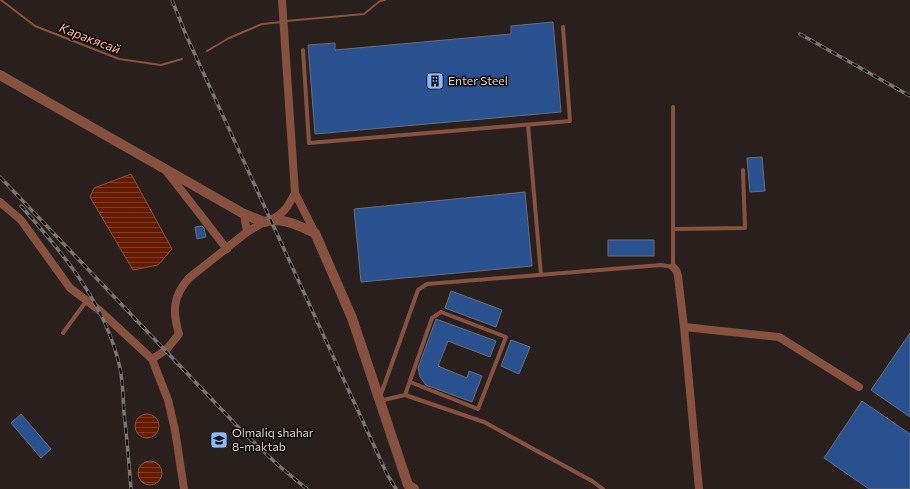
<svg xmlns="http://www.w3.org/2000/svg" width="910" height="489" font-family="Commissioner,sans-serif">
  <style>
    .water { fill: url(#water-rules); stroke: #8a5340 }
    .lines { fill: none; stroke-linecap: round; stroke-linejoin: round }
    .stream { stroke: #8a5340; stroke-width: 2 }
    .building { fill: #295190; stroke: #696e77 }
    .service { stroke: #87513f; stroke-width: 4 }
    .minor { stroke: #87513f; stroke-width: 8 }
    .tertiary { stroke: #87513f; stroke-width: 10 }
    .rail-casing { stroke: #7d7573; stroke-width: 3.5 }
    .rail { stroke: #0f0b0a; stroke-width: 2; stroke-dasharray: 6; stroke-linecap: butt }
    .labels { text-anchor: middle; stroke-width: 3; stroke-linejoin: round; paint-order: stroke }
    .poi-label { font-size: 12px; fill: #ded7d6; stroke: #0f0b0a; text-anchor: start }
    .water-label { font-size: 13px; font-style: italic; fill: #f7b39d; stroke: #0f0b0a }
  </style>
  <defs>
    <pattern id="water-rules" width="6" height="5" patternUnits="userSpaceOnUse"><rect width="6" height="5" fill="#661b00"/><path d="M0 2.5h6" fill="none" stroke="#7b3b24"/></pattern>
  </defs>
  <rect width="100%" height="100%" fill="#29201d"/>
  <!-- water -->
  <path class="water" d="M 131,174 L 172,249 L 158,265 L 133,270 L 90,197 L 94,188 Z
    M135 426a12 12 0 1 1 24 0a12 12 0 1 1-24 0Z
    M138 473a12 12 0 1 1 24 0a12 12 0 1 1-24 0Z"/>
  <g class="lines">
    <!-- stream -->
    <path class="stream" d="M 1,0 L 35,26 L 119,59 L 161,65 L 182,59
      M 286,21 L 364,14 L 380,1 L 385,0
      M 207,51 L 229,38 L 262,24 L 282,22"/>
  </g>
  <!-- building -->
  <path class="building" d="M 553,22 L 561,112 L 315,134 L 308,45 L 335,43 L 335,50 L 511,34 L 511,26 Z
    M 762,157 L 765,191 L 750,192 L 747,158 Z
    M 525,192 L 532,266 L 361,282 L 354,209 Z
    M 202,226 L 204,228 L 206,237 L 197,239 L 195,227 Z
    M 608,240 L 654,240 L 654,256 L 608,256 Z
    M 451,291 L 502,310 L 496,327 L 445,308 Z
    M 436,319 L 496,341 L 490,357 L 448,341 L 438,366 L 467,378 L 469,371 L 482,376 L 472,402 L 426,385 L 420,377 L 418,368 Z
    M 910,333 L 910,417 L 871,390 Z
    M 511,340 L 530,347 L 519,374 L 501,366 Z
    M 862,401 L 910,434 L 910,489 L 869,489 L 824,458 Z
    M 21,414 L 51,449 L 41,458 L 11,423 Z"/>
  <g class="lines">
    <!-- service -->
    <path class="service" d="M 303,50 L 309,143 L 570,121 L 563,27
      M 528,125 L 541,275
      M 673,229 L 745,228 L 743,170
      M 63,333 L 87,300
      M 405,395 L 432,318 L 441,312 L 506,337 L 478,409 L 410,382
      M 380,397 L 418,290 L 427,284 L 661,265 L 673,267 L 673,107
      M 379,401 L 405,395 L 484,422 L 592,481 L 603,489"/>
    <!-- minor -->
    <path class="minor" d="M 282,0 L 295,193 L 315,233
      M 167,172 L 227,249
      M 0,202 L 21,220 L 70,288 L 98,309 L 152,359 L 168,400 L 175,430 L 184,489
      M 244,214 L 247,232
      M 271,220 C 284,213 288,207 295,193
      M 673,267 L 676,270 L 678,276 L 684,327 L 699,489
      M 684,327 L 779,337 L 859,387
      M 152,359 L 166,350 L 179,334 C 172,311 173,296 189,278 L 247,232 L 264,222"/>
    <!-- tertiary -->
    <path class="tertiary" d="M 0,75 L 244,214 L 264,222 C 281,216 299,226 315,233 L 352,318 L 408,485 L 414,489"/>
    <defs>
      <path id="rail" d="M 172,0 L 186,35 L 387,474 L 396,489
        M 800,34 L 910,96
        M 0,177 L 243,432 L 278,465 L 307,489
        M 21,206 C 63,253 106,304 120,368 C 123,382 123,398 124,413 C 127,438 129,464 131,489"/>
    </defs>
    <!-- rail casing -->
    <use href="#rail" class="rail-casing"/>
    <!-- rail -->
    <use href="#rail" class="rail"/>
  </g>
  <!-- icons -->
  <defs>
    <symbol id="building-square" viewBox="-11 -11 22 22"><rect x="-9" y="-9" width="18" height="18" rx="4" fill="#8db9fc" stroke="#0f0b0a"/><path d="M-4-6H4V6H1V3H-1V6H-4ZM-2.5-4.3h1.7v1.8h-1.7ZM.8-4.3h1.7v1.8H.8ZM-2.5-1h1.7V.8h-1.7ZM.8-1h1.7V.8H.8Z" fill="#111"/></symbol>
    <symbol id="school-square" viewBox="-11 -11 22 22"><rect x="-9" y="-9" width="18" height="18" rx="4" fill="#8db9fc" stroke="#0f0b0a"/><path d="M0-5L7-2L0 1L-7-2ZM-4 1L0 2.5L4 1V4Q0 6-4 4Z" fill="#111"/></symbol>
  </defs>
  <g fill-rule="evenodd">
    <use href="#building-square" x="425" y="71" width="20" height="20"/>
    <use href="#school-square" x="209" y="430" width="20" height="20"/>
  </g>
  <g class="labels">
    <!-- poi labels -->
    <g class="poi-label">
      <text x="448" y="85">Enter Steel</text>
      <text x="232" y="437">Olmaliq shahar<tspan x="232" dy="14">8-maktab</tspan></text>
    </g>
    <!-- water labels -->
    <g class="water-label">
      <text transform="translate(90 38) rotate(21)" y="5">Каракясай</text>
    </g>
  </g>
</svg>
